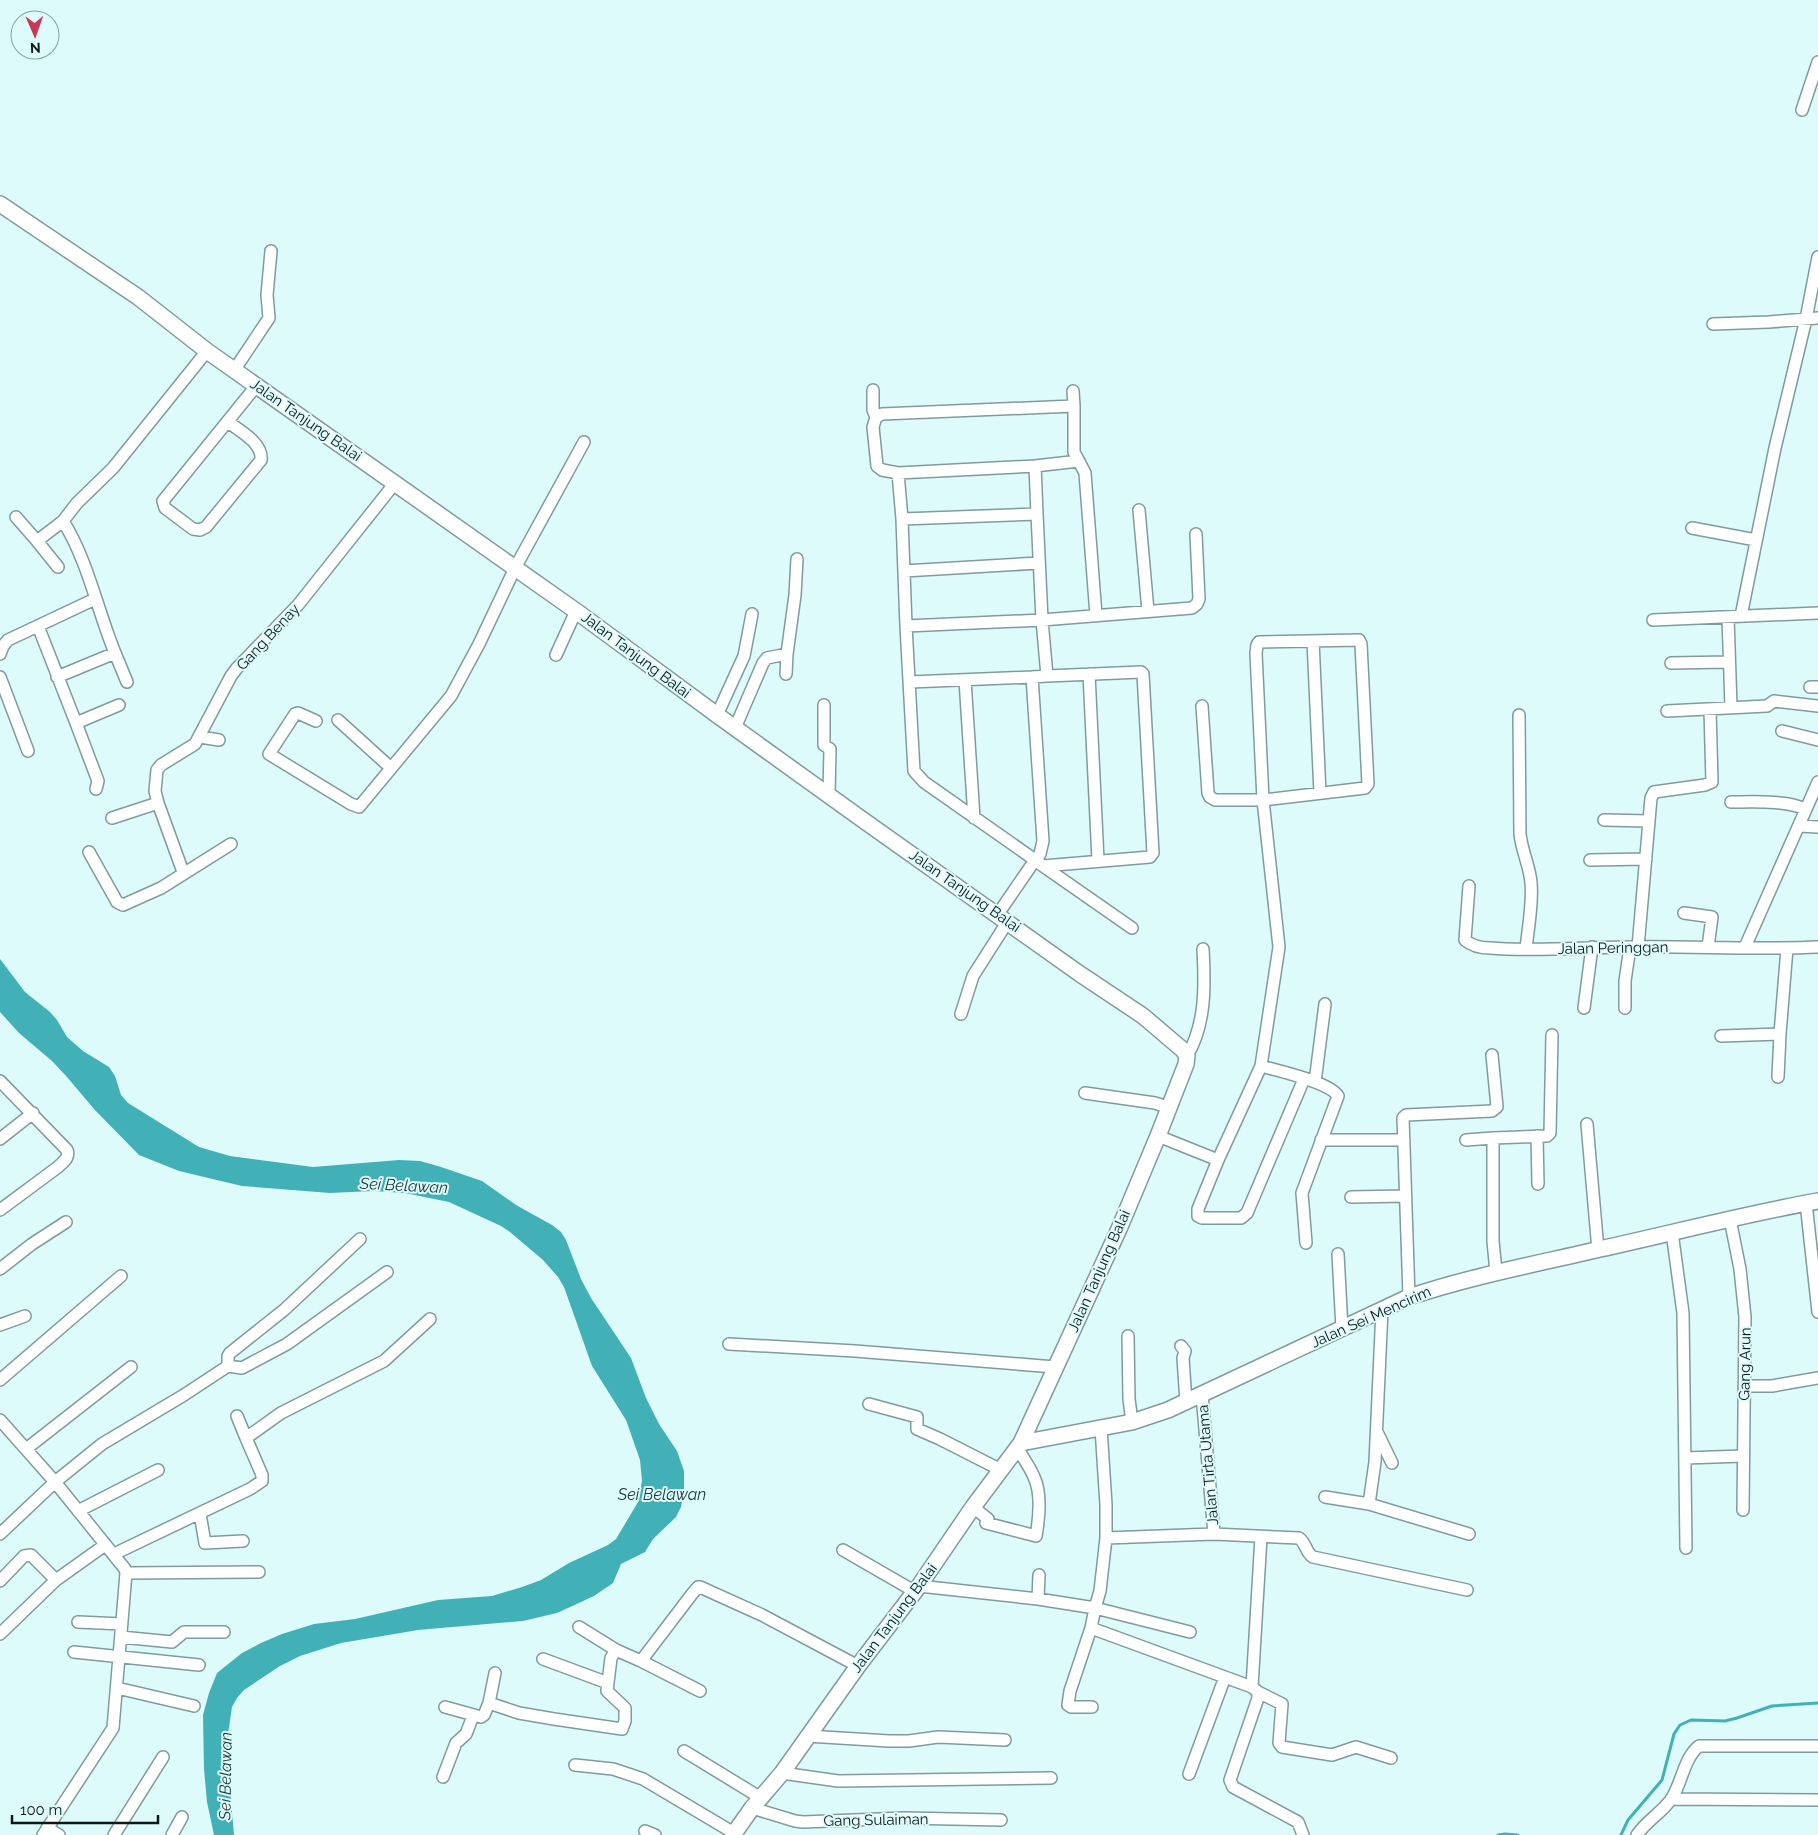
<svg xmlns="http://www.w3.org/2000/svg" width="1818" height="1835" font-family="Raleway,sans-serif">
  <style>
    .water { fill: #41b1b7 }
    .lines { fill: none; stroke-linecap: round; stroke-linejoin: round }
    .stream { stroke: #41b1b7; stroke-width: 3 }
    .street-casing { stroke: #819b9c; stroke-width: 14 }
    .secondary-casing { stroke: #819b9c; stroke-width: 18 }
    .street { stroke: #fff; stroke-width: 11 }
    .secondary { stroke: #fff; stroke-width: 15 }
    .labels { text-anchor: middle; stroke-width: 4; stroke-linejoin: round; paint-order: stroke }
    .street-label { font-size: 15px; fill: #0e1818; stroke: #defbfc }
    .water-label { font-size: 16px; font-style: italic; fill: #223a3c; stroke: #defbfc }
  </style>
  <rect width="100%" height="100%" fill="#defbfc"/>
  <!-- water -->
  <path class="water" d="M 0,959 L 25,992 L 50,1012 L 57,1020 L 67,1037 L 83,1051 L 109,1067 L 115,1076 L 121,1095 L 128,1103 L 199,1147 L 230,1156 L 313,1167 L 399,1160 L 420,1161 L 441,1167 L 482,1181 L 516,1205 L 552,1225 L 561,1232 L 566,1240 L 581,1279 L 591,1298 L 631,1358 L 646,1398 L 659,1424 L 677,1451 L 684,1471 L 684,1492 L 681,1507 L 676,1517 L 653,1539 L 645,1552 L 621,1564 L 613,1583 L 594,1596 L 557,1613 L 523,1621 L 418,1630 L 341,1643 L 300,1656 L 280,1666 L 244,1690 L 237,1698 L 232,1707 L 228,1734 L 229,1779 L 234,1835 L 214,1835 L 207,1802 L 204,1769 L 203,1715 L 209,1693 L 217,1673 L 242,1653 L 261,1643 L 282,1634 L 314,1624 L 355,1619 L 438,1600 L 492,1596 L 522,1587 L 541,1580 L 569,1563 L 608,1545 L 616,1539 L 622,1529 L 638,1502 L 642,1481 L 640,1460 L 626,1420 L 592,1366 L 564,1287 L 558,1277 L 543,1260 L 510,1232 L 501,1226 L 449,1202 L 405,1193 L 373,1191 L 330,1193 L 242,1186 L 179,1171 L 139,1155 L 94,1109 L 67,1077 L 52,1061 L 19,1033 L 0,1012 Z"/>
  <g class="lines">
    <!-- stream -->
    <path class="stream" d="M 1498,1835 L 1505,1834 L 1518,1835
      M 1621,1835 L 1628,1820 L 1662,1780 L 1674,1734 L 1680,1725 L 1691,1720 L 1725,1721 L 1737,1718 L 1772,1706 L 1818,1703"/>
    <defs>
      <path id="street" d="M 1802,110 L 1818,62
        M 1713,324 L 1769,322 L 1818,318
        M 235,369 L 269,318 L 267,295 L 271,251
        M 873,390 L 873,410 L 876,417 L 873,427 L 877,466 L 882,470 L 898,473 L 1035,466 L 1037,514
        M 1073,391 L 1074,406
        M 876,417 L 882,414 L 1074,406 L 1074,452 L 1085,473 L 1096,615
        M 228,422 C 240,431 263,443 261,460 L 206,527 L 200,530 L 193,529 L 165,508 L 163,501 L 257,385
        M 1035,466 L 1079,461
        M 898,473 L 902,519 L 906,626
        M 1139,510 L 1148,611
        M 16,517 L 37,541
        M 902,519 L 1037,514 L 1042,620 L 1047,676 L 1032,677 L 1043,841 L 1040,854 L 1035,860 L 924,782 L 914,771 L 906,626 L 1042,620 L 1192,608 L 1197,604 L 1199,599 L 1196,534
        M 1692,528 L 1756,540
        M 58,567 L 37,541 L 63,521
        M 904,571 L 1039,563
        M 1741,616 L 1775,448 L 1806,319 L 1818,257
        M 1728,617 L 1731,707
        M 1653,620 L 1818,613
        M 38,626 L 76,723 L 119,705
        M 1313,641 L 1320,793
        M 115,653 L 127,682
        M 0,654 L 3,646 L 8,640 L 95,599
        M 556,655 L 576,611
        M 1671,663 L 1729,662
        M 786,674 L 787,654
        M 1089,674 L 1098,860
        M 0,677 L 28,751
        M 57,677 L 115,653 C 97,609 88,561 63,521 L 77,503 L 113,468 L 207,351
        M 965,680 L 974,818
        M 910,682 L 1032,677
        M 1810,687 L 1818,687
        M 824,705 L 824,745 L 830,749 L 829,794
        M 1667,711 L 1767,706 L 1774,701 L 1818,706
        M 717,715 L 744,656 L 752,614
        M 1519,715 L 1520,834 C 1522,852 1530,867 1531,883 C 1533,904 1528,928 1526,949
        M 338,720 L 391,768
        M 316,721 L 298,713 L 295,714 L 269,754 L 351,804 L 359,807 L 451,696 L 479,644 L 515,568 L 584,442
        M 76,723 L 98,781 L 96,789
        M 735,728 L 763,663 L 767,658 L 787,654 L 795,595 L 797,559
        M 1782,731 L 1818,740
        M 200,737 L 219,740
        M 1731,802 C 1752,802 1786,800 1805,809
        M 158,803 L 183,872
        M 112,818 L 158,803 L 155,791 L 157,770 L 161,765 L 195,744 L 231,676 L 237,668 L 298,605 L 395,483
        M 1604,820 L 1649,821 L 1638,947
        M 1649,821 L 1651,798 L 1654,792 L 1705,785 L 1712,782 L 1710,710
        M 1799,826 L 1818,827
        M 89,852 L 117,902 L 123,905 L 161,888 L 231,844
        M 1590,860 L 1646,859
        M 1043,866 L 1132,928
        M 1469,886 L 1465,940 C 1472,946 1481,948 1490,948 C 1537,952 1584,947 1631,947 C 1693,946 1756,950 1818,947
        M 1684,913 L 1712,917 L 1708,947
        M 998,914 L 1035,860 L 1043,866 L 1150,857 L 1153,853 L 1143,674 L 1141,672 L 1047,676
        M 1745,947 L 1818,782
        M 1584,1008 L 1592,947
        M 1625,1008 L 1625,981 L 1630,947
        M 961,1014 L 973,976 L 1008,921
        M 1721,1036 L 1780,1034
        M 1187,1056 C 1206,1024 1205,985 1203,949
        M 1261,1066 C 1279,1071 1329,1082 1338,1096 L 1302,1193 L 1306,1243
        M 1778,1077 L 1780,1034 L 1787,948
        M 0,1081 L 67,1150 C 70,1158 63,1162 58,1167 L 0,1210
        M 1315,1082 L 1325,1004
        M 1085,1093 L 1155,1103 L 1170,1108
        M 1587,1124 L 1598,1250
        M 1158,1136 L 1218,1160 L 1261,1066 L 1279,947 L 1263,800 L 1256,653 L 1257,645 L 1259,642 L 1359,640 L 1361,644 L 1368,784 L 1365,788 L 1263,800 L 1215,800 L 1210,797 L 1208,793 L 1202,706
        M 1537,1136 L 1538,1184
        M 0,1139 L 33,1113
        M 1321,1140 L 1404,1140
        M 1466,1140 L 1493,1138
        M 1218,1160 L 1198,1209 L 1198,1216 L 1202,1218 L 1241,1218 L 1247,1213 L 1304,1079
        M 1351,1197 L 1405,1196
        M 1806,1203 L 1818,1312
        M 1730,1219 L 1740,1269 L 1745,1317 L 1743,1510
        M 1672,1232 L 1683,1313 L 1686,1548
        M 1338,1254 L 1342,1329
        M 0,1269 L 32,1244 L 66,1222
        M 1496,1272 L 1493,1241 L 1493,1138 L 1547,1136 L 1550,1133 L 1552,1035
        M 1409,1297 L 1403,1118 L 1406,1115 L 1492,1111 L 1497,1107 L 1492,1055
        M 0,1325 L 25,1316
        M 1128,1336 L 1129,1399 L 1132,1422
        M 729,1344 L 855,1351 L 1055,1367
        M 1181,1346 L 1185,1351 L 1183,1358 L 1186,1402
        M 228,1366 L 228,1356 L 230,1353 L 284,1310 L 360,1239
        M 0,1380 L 121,1276
        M 1744,1386 L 1772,1386 L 1818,1378
        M 1202,1395 L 1214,1534
        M 869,1404 L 917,1417 L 917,1429 L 940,1439 L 1001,1470
        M 237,1416 L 246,1438
        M 0,1420 L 55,1482 L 125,1569 L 126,1573 L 113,1728 L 43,1835
        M 1101,1428 L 1106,1505 L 1106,1538
        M 1377,1432 L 1392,1463
        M 26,1449 L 131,1367
        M 1685,1458 L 1743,1456
        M 1325,1497 L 1369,1504 L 1469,1534
        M 1369,1504 L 1375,1462 L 1382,1310
        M 973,1507 L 988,1519 L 986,1523 L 1036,1536 C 1039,1519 1042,1494 1034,1477 C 1030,1467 1023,1458 1018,1449
        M 78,1511 L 158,1470
        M 200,1514 L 205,1543 L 243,1541
        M 0,1534 L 55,1482 L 102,1444 L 184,1395 L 228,1366 L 242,1368 L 287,1344 L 387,1272
        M 1261,1537 L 1252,1687 L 1258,1692 L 1258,1698 L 1230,1780 L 1233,1787 L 1298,1822 L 1303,1835
        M 843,1550 L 914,1591
        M 114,1554 L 250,1489 L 262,1481 L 262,1475 L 246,1438 L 281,1413 L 384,1361 L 430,1319
        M 126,1573 L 259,1572
        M 0,1581 L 24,1556 L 31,1555 L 56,1580
        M 919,1586 L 1038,1599 L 1095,1608 L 1091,1628 L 1252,1687
        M 1038,1599 L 1039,1575
        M 78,1622 L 122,1624
        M 579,1627 L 616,1650 L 641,1661 L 692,1594 L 698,1587 L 700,1587 L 762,1615 L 858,1666
        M 1091,1628 L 1070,1691 L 1068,1705 L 1071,1707 L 1092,1707
        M 1190,1632 L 1095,1608 L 1100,1591 L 1106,1538 L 1214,1534 L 1299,1538 C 1307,1544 1305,1552 1313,1557 L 1467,1590
        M 0,1634 L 56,1580 L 105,1545
        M 121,1637 L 172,1642 L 184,1632 L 224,1632
        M 74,1652 L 199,1665
        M 543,1659 L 608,1683
        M 641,1661 L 700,1691
        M 117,1688 L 194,1706
        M 1258,1692 L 1282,1704 L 1279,1743 L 1282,1747 L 1332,1755 L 1356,1747 L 1391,1758
        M 489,1703 L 495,1673
        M 445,1707 L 481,1717 L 484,1715 L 489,1703 L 519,1713 L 554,1719 L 622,1729 L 625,1721 L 625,1708 L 607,1691 L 611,1658 L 616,1650
        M 807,1736 L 889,1741 L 909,1741 L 938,1737 L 1005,1740
        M 684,1751 L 761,1798
        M 575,1765 L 613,1769 L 643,1779 L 734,1833
        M 782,1773 L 838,1781 L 1051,1778
        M 1189,1774 L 1225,1677
        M 443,1777 L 456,1743 L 466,1734 L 473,1716
        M 1671,1799 L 1818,1800
        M 752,1808 L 795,1821 L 803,1822 L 905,1818 L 1001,1820
        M 47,1828 L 59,1835
        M 645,1831 L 655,1835
        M 114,1835 L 163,1757
        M 172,1835 L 182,1817
        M 1637,1835 C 1646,1821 1663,1812 1672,1798 C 1682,1782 1684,1758 1699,1746 L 1818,1746"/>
      <path id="secondary" d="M 0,204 L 138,297 L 207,351 L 576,611 L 717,715 L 863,820 L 1080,974 L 1143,1016 L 1183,1050 L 1187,1056 L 1186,1064 L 1158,1136 L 1119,1229 L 1021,1443 L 973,1507 L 919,1586 L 858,1666 L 782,1773 L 752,1808 L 733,1835
        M 1021,1443 L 1132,1422 L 1168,1410 L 1409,1297 C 1472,1276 1536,1264 1600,1249 C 1673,1233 1745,1214 1818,1201"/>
    </defs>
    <!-- street casing -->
    <use href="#street" class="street-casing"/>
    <!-- secondary casing -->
    <use href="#secondary" class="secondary-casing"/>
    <!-- street -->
    <use href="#street" class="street"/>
    <!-- secondary -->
    <use href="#secondary" class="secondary"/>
  </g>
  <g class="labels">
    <!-- street labels -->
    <g class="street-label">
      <text transform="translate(306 420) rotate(35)" y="5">Jalan Tanjung Balai</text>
      <text transform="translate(268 637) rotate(-47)" y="5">Gang Benay</text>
      <text transform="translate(636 655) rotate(37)" y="5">Jalan Tanjung Balai</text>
      <text transform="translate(965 891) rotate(35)" y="5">Jalan Tanjung Balai</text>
      <text transform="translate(1613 948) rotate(-1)" y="5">Jalan Peringgan</text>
      <text transform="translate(1099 1271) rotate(-66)" y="5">Jalan Tanjung Balai</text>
      <text transform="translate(1371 1317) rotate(-24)" y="5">Jalan Sei Mencirim</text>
      <text transform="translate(1745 1364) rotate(-89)" y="5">Gang Arun</text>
      <text transform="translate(1208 1465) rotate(-95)" y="5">Jalan Tirta Utama</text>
      <text transform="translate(894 1618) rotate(-53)" y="5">Jalan Tanjung Balai</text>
      <text transform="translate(876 1820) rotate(-1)" y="5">Gang Sulaiman</text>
    </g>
    <!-- water labels -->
    <g class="water-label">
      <text transform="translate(404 1185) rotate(3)" y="6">Sei Belawan</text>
      <text x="662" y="1500">Sei Belawan</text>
      <text transform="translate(225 1776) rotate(-89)" y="6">Sei Belawan</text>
    </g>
  </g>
  <!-- north arrow -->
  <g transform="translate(35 35) rotate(178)"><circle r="24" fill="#defbfc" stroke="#8ba0a1"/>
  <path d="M0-4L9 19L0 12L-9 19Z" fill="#c83858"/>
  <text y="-8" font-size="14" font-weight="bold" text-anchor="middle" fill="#0e1818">N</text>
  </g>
  <!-- scale -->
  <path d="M12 1815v8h146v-8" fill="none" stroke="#0e1818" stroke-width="2.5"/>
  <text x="20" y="1815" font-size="15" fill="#0e1818" stroke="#defbfc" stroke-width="4" paint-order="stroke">100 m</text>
</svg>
